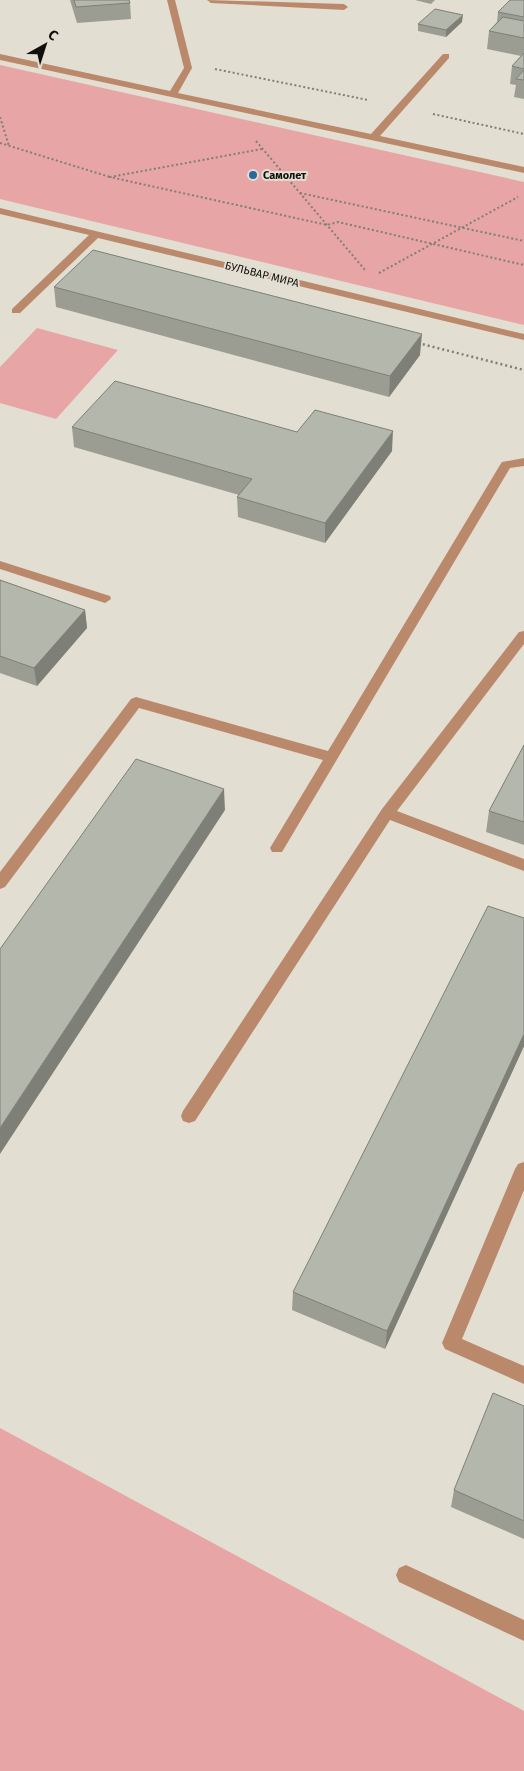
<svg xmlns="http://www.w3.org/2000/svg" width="524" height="1771" font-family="'Fira Sans',sans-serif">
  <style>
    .green { fill: #e7a5a5 }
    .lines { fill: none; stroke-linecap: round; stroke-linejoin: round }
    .path-far1 { stroke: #817e76; stroke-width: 2; stroke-dasharray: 2 2.5; stroke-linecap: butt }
    .path { stroke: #817e76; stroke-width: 2.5; stroke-dasharray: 2 3; stroke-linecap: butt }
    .minor { fill: #ba896c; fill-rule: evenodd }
    .wall { fill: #9b9d93 }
    .shaded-wall { fill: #7e8078 }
    .building { fill: #b4b7ab; stroke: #7e8078 }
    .poi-dot { fill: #29689e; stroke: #e3ded2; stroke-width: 2 }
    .labels { text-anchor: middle; stroke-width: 4; stroke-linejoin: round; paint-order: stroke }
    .far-poi-label { font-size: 11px; font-weight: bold; fill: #110f0b; stroke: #e3ded2; text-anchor: start }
    .far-street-label { font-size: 11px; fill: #110f0b; stroke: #e3ded2 }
  </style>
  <rect width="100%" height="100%" fill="#e3ded2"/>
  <!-- green -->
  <path class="green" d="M 0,65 L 524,182 L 524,325 L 0,199 Z
    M 37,328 L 118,350 L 56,419 L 0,403 L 0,367 Z
    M 0,1428 L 524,1711 L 524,1771 L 0,1771 Z"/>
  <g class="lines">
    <!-- path-far1 -->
    <path class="path-far1" d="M 215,69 L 368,100
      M 433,114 L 524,134
      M 0,117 L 9,146
      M 256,141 L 365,270
      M 0,143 L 110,177
      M 262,149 L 110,177 L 327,225 L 338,222 L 524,265
      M 300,193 L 524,241
      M 379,273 L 518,197"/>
    <!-- path -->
    <path class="path" d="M 418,343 L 524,370"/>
    <!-- minor -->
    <path class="minor" d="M 167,0 L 175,0 L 192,68 L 178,93 L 371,134 L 443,54 L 449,54 L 449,58 L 380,136 L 524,167 L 524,173 L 0,60 L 0,54 L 170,91 L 184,68 Z
      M 207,0 L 344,4 L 348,7 L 344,10 L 211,3 Z
      M 0,208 L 524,334 L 524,340 L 98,238 L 20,313 L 12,313 L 12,309 L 89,235 L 0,214 Z
      M 524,458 L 524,466 L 510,468 L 282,852 L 272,852 L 270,848 L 323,760 L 139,708 L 5,887 L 0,889 L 0,872 L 131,699 L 136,697 L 328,751 L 500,465 L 502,462 Z
      M 0,561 L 110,596 L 111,599 L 105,603 L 0,569 Z
      M 524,631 L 524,644 L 397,811 L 524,859 L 524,871 L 390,820 L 195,1121 L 189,1123 L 183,1121 L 181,1116 L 183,1111 L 382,809 L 519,632 Z
      M 524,1162 L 524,1190 L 462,1339 L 524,1366 L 524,1384 L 445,1349 L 442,1343 L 515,1169 L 518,1164 Z
      M 406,1565 L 524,1620 L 524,1641 L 399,1582 L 396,1575 L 399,1568 Z"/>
  </g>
  <!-- wall -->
  <path class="wall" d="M 70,0 L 129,0 L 130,3 L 131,19 L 77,23 Z
    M 415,0 L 435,0 L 431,4 Z
    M 524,0 L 524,99 L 514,97 L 516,85 L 510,84 L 512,66 L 521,56 L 487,49 L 489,31 L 497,22 L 498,12 Z
    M 462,22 L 446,37 L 418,31 L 418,24 Z
    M 54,287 L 420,355 L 389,397 L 56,307 Z
    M 72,427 L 297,432 L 392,451 L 325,543 L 238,517 L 237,497 L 239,495 L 74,447 Z
    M 0,580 L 85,610 L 87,628 L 37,686 L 0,673 Z
    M 524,745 L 524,845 L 486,832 L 489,811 Z
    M 524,918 L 524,1046 L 385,1349 L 292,1310 L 293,1292 Z
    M 524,1406 L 524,1539 L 451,1507 L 454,1490 Z"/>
  <!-- shaded-wall -->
  <path class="shaded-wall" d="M 463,15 L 462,22 L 446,37 L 446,30 Z
    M 422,334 L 420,355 L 389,397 L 390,376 Z
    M 393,431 L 392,451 L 325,543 L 325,523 Z
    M 85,610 L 87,628 L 37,686 L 34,668 Z
    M 224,789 L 225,810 L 0,1154 L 0,1128 Z
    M 524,1034 L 524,1046 L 385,1349 L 387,1331 Z"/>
  <!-- building -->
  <path class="building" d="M 74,0 L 129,0 L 130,3 L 76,7 Z
    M 510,0 L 524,0 L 524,17 L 498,12 Z
    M 435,9 L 463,15 L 446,30 L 418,24 Z
    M 503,17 L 524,21 L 524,38 L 489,31 Z
    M 524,53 L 524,69 L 512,66 Z
    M 524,70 L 524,80 L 516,79 Z
    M 93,250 L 422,334 L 390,376 L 54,287 Z
    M 115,381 L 297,432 L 315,410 L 393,431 L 325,523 L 237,497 L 252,479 L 72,427 Z
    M 0,580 L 85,610 L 34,668 L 0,656 Z
    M 524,745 L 524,822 L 489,811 Z
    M 136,759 L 224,789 L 0,1128 L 0,949 Z
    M 488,906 L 524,918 L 524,1034 L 387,1331 L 293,1292 Z
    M 493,1393 L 524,1406 L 524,1521 L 454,1490 Z"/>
  <!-- markers -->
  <circle class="poi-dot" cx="253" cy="175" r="5"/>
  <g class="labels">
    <!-- far-poi labels -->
    <g class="far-poi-label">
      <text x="263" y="179">Самолет</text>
    </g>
    <!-- far-street labels -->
    <g class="far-street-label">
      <text transform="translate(262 274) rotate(14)" y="4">БУЛЬВАР МИРА</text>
    </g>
  </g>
  <!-- north arrow -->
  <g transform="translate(45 45) rotate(39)" stroke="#e3ded2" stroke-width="4" paint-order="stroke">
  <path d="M0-4L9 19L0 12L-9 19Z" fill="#110f0b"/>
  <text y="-8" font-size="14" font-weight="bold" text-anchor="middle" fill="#110f0b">С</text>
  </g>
</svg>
